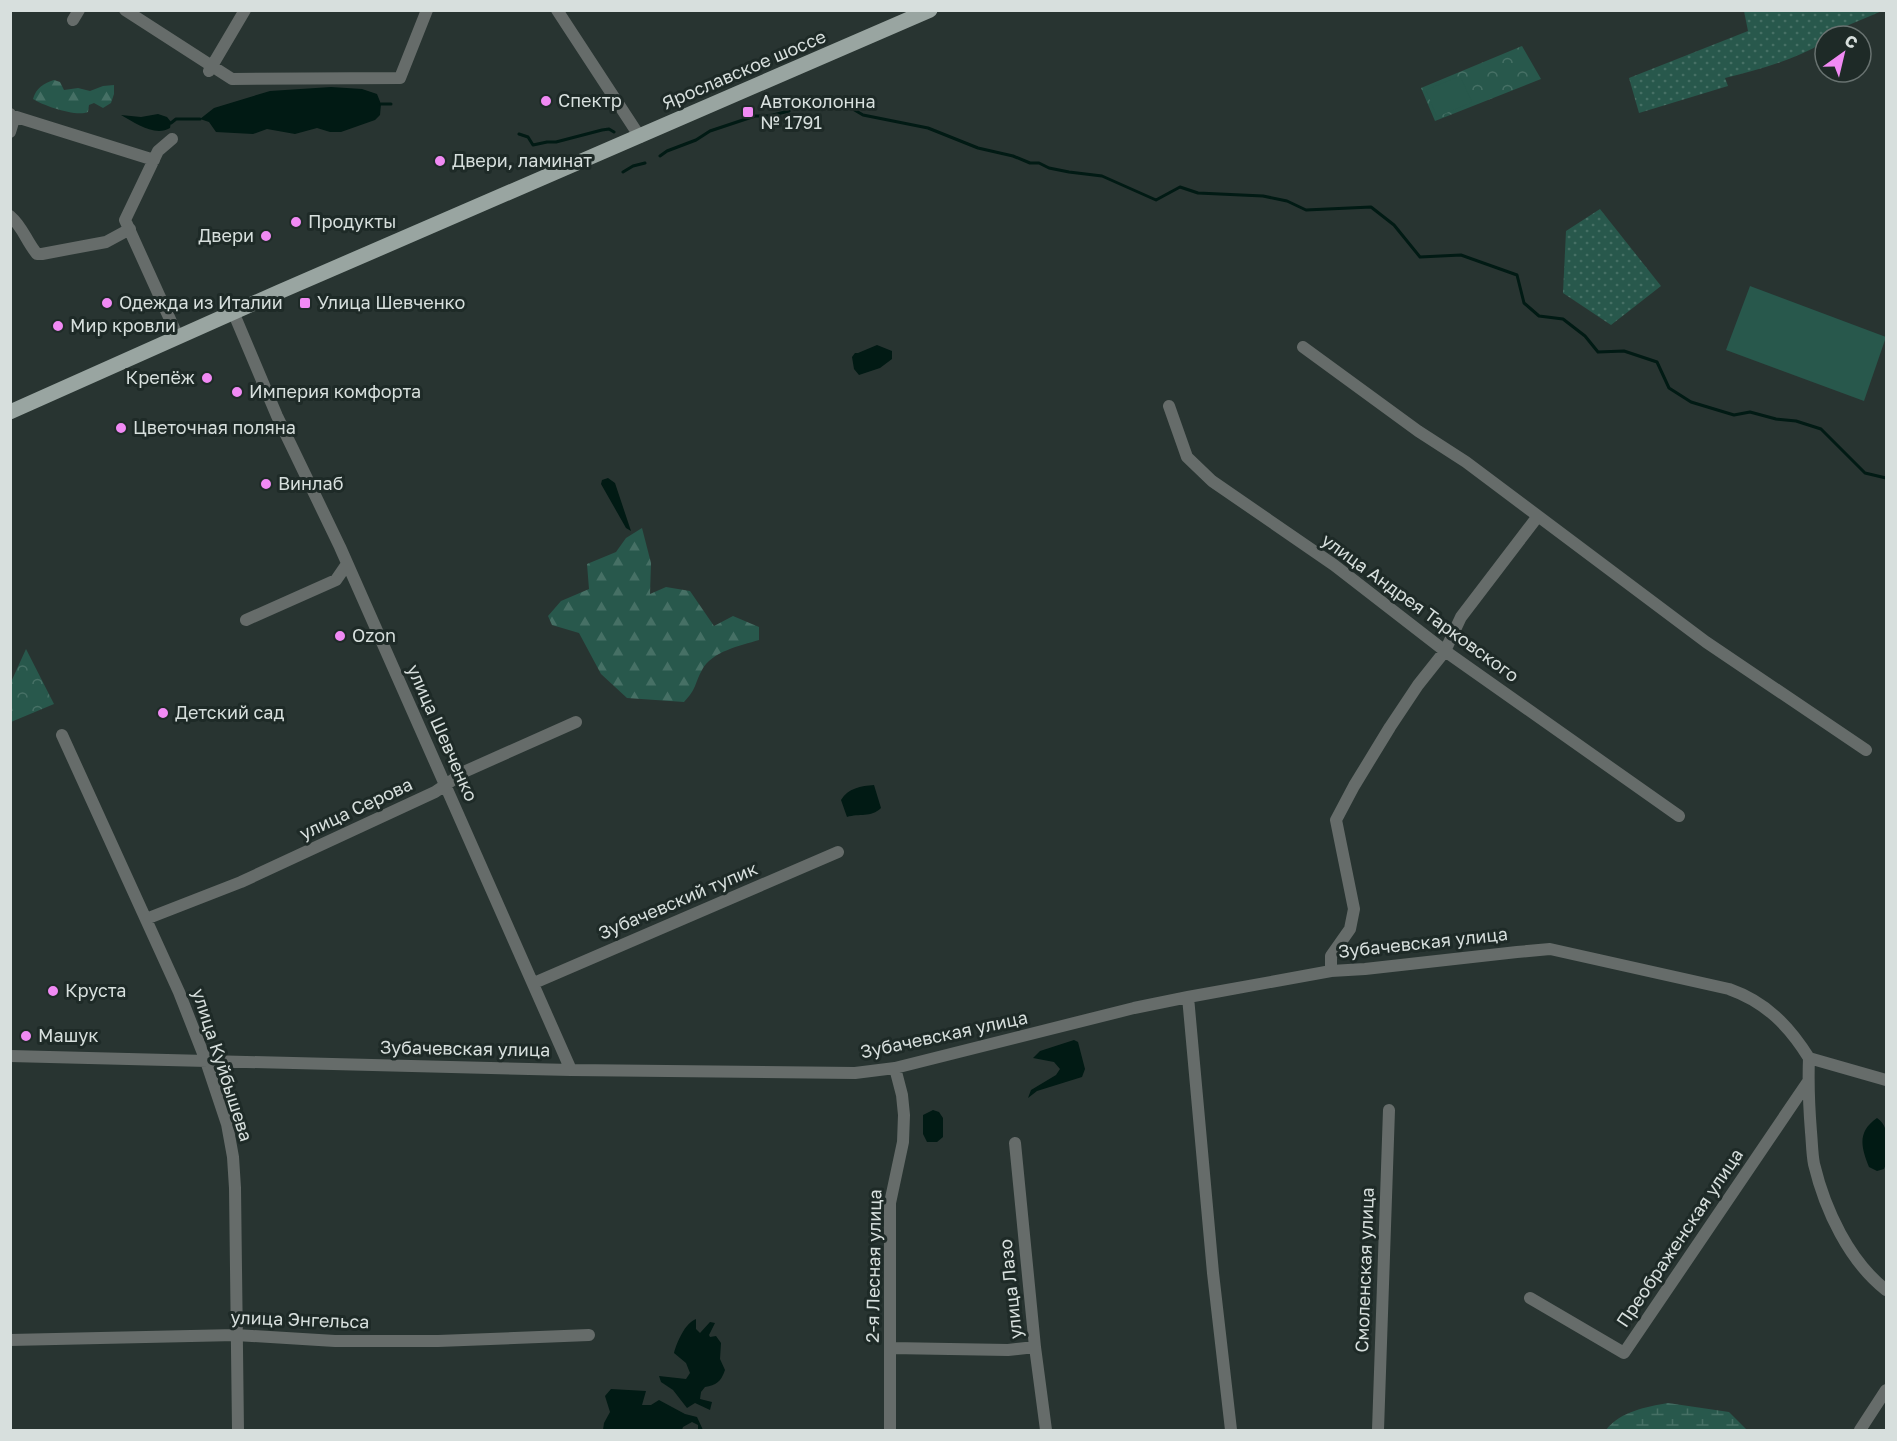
<svg xmlns="http://www.w3.org/2000/svg" width="1897" height="1441" font-family="'Golos Text',sans-serif">
  <style>
    .grass { fill: url(#grass-dots) }
    .forest { fill: url(#forest-firs) }
    .wetland { fill: url(#wetland-marsh) }
    .park { fill: url(#park-crowns) }
    .pitch { fill: #28584c }
    .water { fill: #011a14 }
    .lines { fill: none; stroke-linecap: round; stroke-linejoin: round }
    .stream { stroke: #011a14; stroke-width: 3 }
    .minor { stroke: #666c6a; stroke-width: 12 }
    .major { stroke: #99a5a1; stroke-width: 15 }
    .poi-dot { fill: #f18af4; stroke: #1e2a27; stroke-width: 2 }
    .labels { text-anchor: middle; stroke-width: 6; stroke-linejoin: round; paint-order: stroke }
    .street-label { font-size: 18px; fill: #d7dfdd; stroke: #1e2a27 }
    .poi-label { font-size: 18px; fill: #d7dfdd; stroke: #1e2a27; text-anchor: start }
  </style>
  <defs>
    <pattern id="grass-dots" width="8" height="8" patternUnits="userSpaceOnUse" patternTransform="scale(1.5)"><rect width="8" height="8" fill="#28584c"/><path d="M2 2h.1M6 6h.1" fill="none" stroke="#467065" stroke-width="1.8" stroke-linecap="round"/></pattern>
    <pattern id="forest-firs" width="22" height="20" patternUnits="userSpaceOnUse" patternTransform="scale(1.5)"><rect width="22" height="20" fill="#28584c"/><path d="M5 1l3.5 6h-7zM16 11l3.5 6h-7z" fill="#467065"/></pattern>
    <pattern id="wetland-marsh" width="20" height="14" patternUnits="userSpaceOnUse" patternTransform="scale(1.5)"><rect width="20" height="14" fill="#28584c"/><path d="M1 5h8M5 5V1M11 12h8M15 12V8" fill="none" stroke="#467065"/></pattern>
    <pattern id="park-crowns" width="20" height="18" patternUnits="userSpaceOnUse" patternTransform="scale(1.5)"><rect width="20" height="18" fill="#28584c"/><path d="M2 6a3 3 0 1 1 6 0M12 15a3 3 0 1 1 6 0" fill="none" stroke="#467065"/></pattern>
  </defs>
  <rect width="100%" height="100%" fill="#283431"/>
  <!-- grass -->
  <path class="grass" d="M 1744,11 L 1882,11 L 1825,35 L 1823,43 C 1793,60 1759,70 1725,78 L 1728,86 L 1639,113 L 1629,78 L 1748,31 Z
    M 1600,209 L 1661,286 L 1611,325 L 1563,293 L 1566,231 Z"/>
  <!-- forest -->
  <path class="forest" d="M 54,80 L 60,82 L 64,90 L 78,88 L 90,91 L 103,86 L 114,85 L 114,94 L 111,103 L 103,108 L 94,103 L 89,105 L 88,112 C 76,117 44,106 33,99 C 36,88 44,83 54,80 Z
    M 642,528 L 651,563 L 650,594 L 666,587 L 690,591 L 714,626 L 733,616 L 759,627 L 759,640 C 740,646 712,651 702,670 C 694,685 697,688 684,702 L 627,698 L 601,674 L 579,633 L 552,625 L 548,616 L 561,601 L 589,589 L 587,564 L 616,552 L 626,538 Z"/>
  <!-- wetland -->
  <path class="wetland" d="M 1668,1403 L 1729,1412 L 1747,1430 L 1606,1430 C 1621,1411 1646,1407 1668,1403 Z"/>
  <!-- park -->
  <path class="park" d="M 1522,46 L 1541,79 L 1435,121 L 1421,88 Z
    M 26,649 L 54,704 L 11,722 L 11,682 Z"/>
  <!-- pitch -->
  <path class="pitch" d="M 1460,76 L 1472,102 L 1437,117 L 1426,90 Z
    M 1750,286 L 1886,337 L 1864,401 L 1726,350 Z"/>
  <!-- water -->
  <path class="water" d="M 331,87 L 362,89 L 377,94 L 381,104 L 380,115 L 375,120 L 341,132 L 330,132 L 317,128 L 295,134 L 267,129 L 253,134 L 216,132 L 209,122 L 200,119 L 214,108 L 270,91 Z
    M 158,114 L 167,117 L 171,122 L 170,128 C 155,137 135,123 121,115 L 141,117 Z
    M 877,345 L 892,351 L 892,359 L 880,368 L 859,375 L 854,369 L 852,357 L 855,353 L 858,353 Z
    M 608,478 L 615,483 L 631,531 L 626,528 L 601,484 L 602,480 Z
    M 874,785 L 881,808 C 871,818 859,813 847,817 L 841,800 C 848,788 861,786 874,785 Z
    M 1074,1040 L 1078,1042 L 1085,1069 L 1082,1077 L 1037,1091 L 1028,1098 L 1031,1090 L 1056,1075 L 1060,1069 L 1054,1062 L 1033,1058 L 1040,1051 Z
    M 933,1110 L 939,1112 L 943,1118 L 943,1137 L 937,1142 L 927,1142 L 923,1134 L 923,1115 Z
    M 1877,1118 C 1892,1128 1886,1149 1886,1164 L 1884,1169 L 1877,1171 L 1869,1167 C 1861,1147 1857,1132 1877,1118 Z
    M 696,1319 L 696,1329 L 700,1333 L 710,1322 L 715,1323 L 709,1335 L 710,1337 L 716,1336 L 721,1343 L 720,1359 L 725,1370 C 721,1382 716,1385 705,1387 L 701,1392 L 700,1399 L 712,1402 L 710,1410 L 695,1403 L 687,1408 L 673,1390 L 661,1382 L 659,1376 L 686,1379 L 690,1373 L 686,1363 L 674,1353 C 677,1342 685,1323 696,1319 Z
    M 611,1389 L 646,1391 L 642,1405 L 651,1405 L 659,1400 L 685,1414 L 697,1417 L 703,1430 L 698,1430 L 698,1425 L 692,1422 L 683,1427 L 682,1430 L 603,1430 L 604,1423 L 610,1412 L 605,1396 Z"/>
  <g class="lines">
    <!-- stream -->
    <path class="stream" d="M 381,104 L 391,104
      M 804,107 L 828,101 L 841,102 L 863,115 L 928,128 L 978,148 L 1013,156 L 1030,163 L 1039,163 L 1049,168 L 1069,172 L 1102,176 L 1156,200 L 1180,187 L 1198,193 L 1263,196 L 1287,201 L 1306,210 L 1371,207 L 1394,225 L 1420,257 L 1461,255 L 1517,275 L 1524,303 L 1539,316 L 1563,319 L 1585,336 L 1598,352 L 1624,351 L 1657,362 L 1669,388 L 1691,402 L 1734,415 L 1750,412 L 1776,419 L 1796,421 L 1821,429 L 1865,473 L 1886,478
      M 171,123 L 176,119 L 200,119
      M 519,134 L 528,137 L 533,145 L 547,142 L 556,142 L 602,130 L 609,129 L 614,132
      M 660,156 L 667,151 L 696,140 L 710,131 L 755,116 L 769,116 L 789,111
      M 623,172 L 633,166 L 645,163"/>
    <!-- minor -->
    <path class="minor" d="M 125,10 L 232,79 L 400,78 L 427,10
      M 557,10 L 640,137
      M 73,20 L 79,10
      M 209,71 L 245,10
      M 10,114 L 13,122 L 10,132
      M 10,115 L 154,160
      M 172,139 L 158,151 L 125,220 L 178,337
      M 10,216 C 23,227 26,241 37,254 L 42,254 L 106,242 L 130,229
      M 234,314 L 277,416 L 340,547 L 571,1070
      M 1303,347 L 1418,431 L 1466,462 L 1706,642 L 1866,750
      M 1169,406 L 1187,457 L 1212,481 L 1334,565 L 1445,651 L 1679,816
      M 246,620 L 336,580 L 347,564
      M 62,735 L 179,992 L 206,1061 L 227,1124 L 233,1157 L 235,1188 L 238,1430
      M 146,919 L 241,882 L 435,792 L 466,771 L 576,722
      M 1331,971 L 1331,956 L 1350,929 L 1354,909 L 1336,820 L 1354,786 L 1390,727 L 1418,685 L 1445,651 L 1461,617 L 1538,516
      M 534,983 L 838,852
      M 1188,997 L 1213,1273 L 1231,1430
      M 10,1056 L 571,1070 L 855,1073 L 895,1068 L 1134,1008 L 1188,997 L 1331,971 L 1365,969 L 1517,952 L 1550,949 L 1729,989 C 1766,1002 1789,1026 1809,1058
      M 1809,1058 C 1808,1083 1809,1107 1811,1132 C 1812,1142 1812,1154 1814,1164 C 1825,1210 1849,1261 1886,1290
      M 1809,1058 L 1886,1080
      M 1015,1143 L 1035,1347 L 1046,1430
      M 1530,1298 L 1624,1353 L 1807,1083
      M 10,1340 L 236,1335 L 335,1341 L 438,1341 L 589,1335
      M 891,1348 L 1008,1350 L 1035,1347
      M 890,1430 L 890,1203 L 903,1142 L 904,1115 L 902,1095 L 895,1068
      M 1378,1430 L 1389,1110
      M 1860,1430 L 1886,1390"/>
    <!-- major -->
    <path class="major" d="M 10,412 L 279,292 L 930,10"/>
  </g>
  <!-- markers -->
  <g class="poi-dot">
    <circle cx="546" cy="101" r="6"/>
    <rect x="742" y="106" width="12" height="12" rx="3"/>
    <circle cx="440" cy="161" r="6"/>
    <circle cx="296" cy="222" r="6"/>
    <circle cx="266" cy="236" r="6"/>
    <circle cx="107" cy="303" r="6"/>
    <rect x="299" y="297" width="12" height="12" rx="3"/>
    <circle cx="58" cy="326" r="6"/>
    <circle cx="207" cy="378" r="6"/>
    <circle cx="237" cy="392" r="6"/>
    <circle cx="121" cy="428" r="6"/>
    <circle cx="266" cy="484" r="6"/>
    <circle cx="340" cy="636" r="6"/>
    <circle cx="163" cy="713" r="6"/>
    <circle cx="53" cy="991" r="6"/>
    <circle cx="26" cy="1036" r="6"/>
  </g>
  <g class="labels">
    <!-- street labels -->
    <g class="street-label">
      <text transform="translate(744 70) rotate(-23)" y="6">Ярославское шоссе</text>
      <text transform="translate(1420 608) rotate(36)" y="6">улица Андрея Тарковского</text>
      <text transform="translate(442 733) rotate(66)" y="6">улица Шевченко</text>
      <text transform="translate(356 809) rotate(-25)" y="6">улица Серова</text>
      <text transform="translate(678 901) rotate(-23)" y="6">Зубачевский тупик</text>
      <text transform="translate(1423 943) rotate(-6)" y="6">Зубачевская улица</text>
      <text transform="translate(944 1035) rotate(-12)" y="6">Зубачевская улица</text>
      <text transform="translate(465 1049) rotate(1)" y="6">Зубачевская улица</text>
      <text transform="translate(222 1065) rotate(72)" y="6">улица Куйбышева</text>
      <text transform="translate(1680 1238) rotate(-56)" y="6">Преображенская улица</text>
      <text transform="translate(874 1266) rotate(-89)" y="6">2-я Лесная улица</text>
      <text transform="translate(1365 1270) rotate(-88)" y="6">Смоленская улица</text>
      <text transform="translate(1011 1289) rotate(-96)" y="6">улица Лазо</text>
      <text transform="translate(300 1320) rotate(2)" y="6">улица Энгельса</text>
    </g>
    <!-- poi labels -->
    <g class="poi-label">
      <text x="558" y="107">Спектр</text>
      <text x="760" y="108">Автоколонна<tspan x="760" dy="21">№ 1791</tspan></text>
      <text x="452" y="167">Двери, ламинат</text>
      <text x="308" y="228">Продукты</text>
      <text x="254" y="242" text-anchor="end">Двери</text>
      <text x="119" y="309">Одежда из Италии</text>
      <text x="317" y="309">Улица Шевченко</text>
      <text x="70" y="332">Мир кровли</text>
      <text x="195" y="384" text-anchor="end">Крепёж</text>
      <text x="249" y="398">Империя комфорта</text>
      <text x="133" y="434">Цветочная поляна</text>
      <text x="278" y="490">Винлаб</text>
      <text x="352" y="642">Ozon</text>
      <text x="175" y="719">Детский сад</text>
      <text x="65" y="997">Круста</text>
      <text x="38" y="1042">Машук</text>
    </g>
  </g>
  <!-- border -->
  <rect width="1897" height="1441" fill="none" stroke="#d7dfdd" stroke-width="24"/>
  <!-- north arrow -->
  <g transform="translate(1843 54) rotate(34)"><circle r="28" fill="#1e2a27" stroke="#687270" stroke-width="1.5"/>
  <path d="M0-4.5L10 22L0 15L-10 22Z" fill="#f18af4"/>
  <text y="-9" font-size="16" font-weight="bold" text-anchor="middle" fill="#d7dfdd">С</text>
  </g>
</svg>
